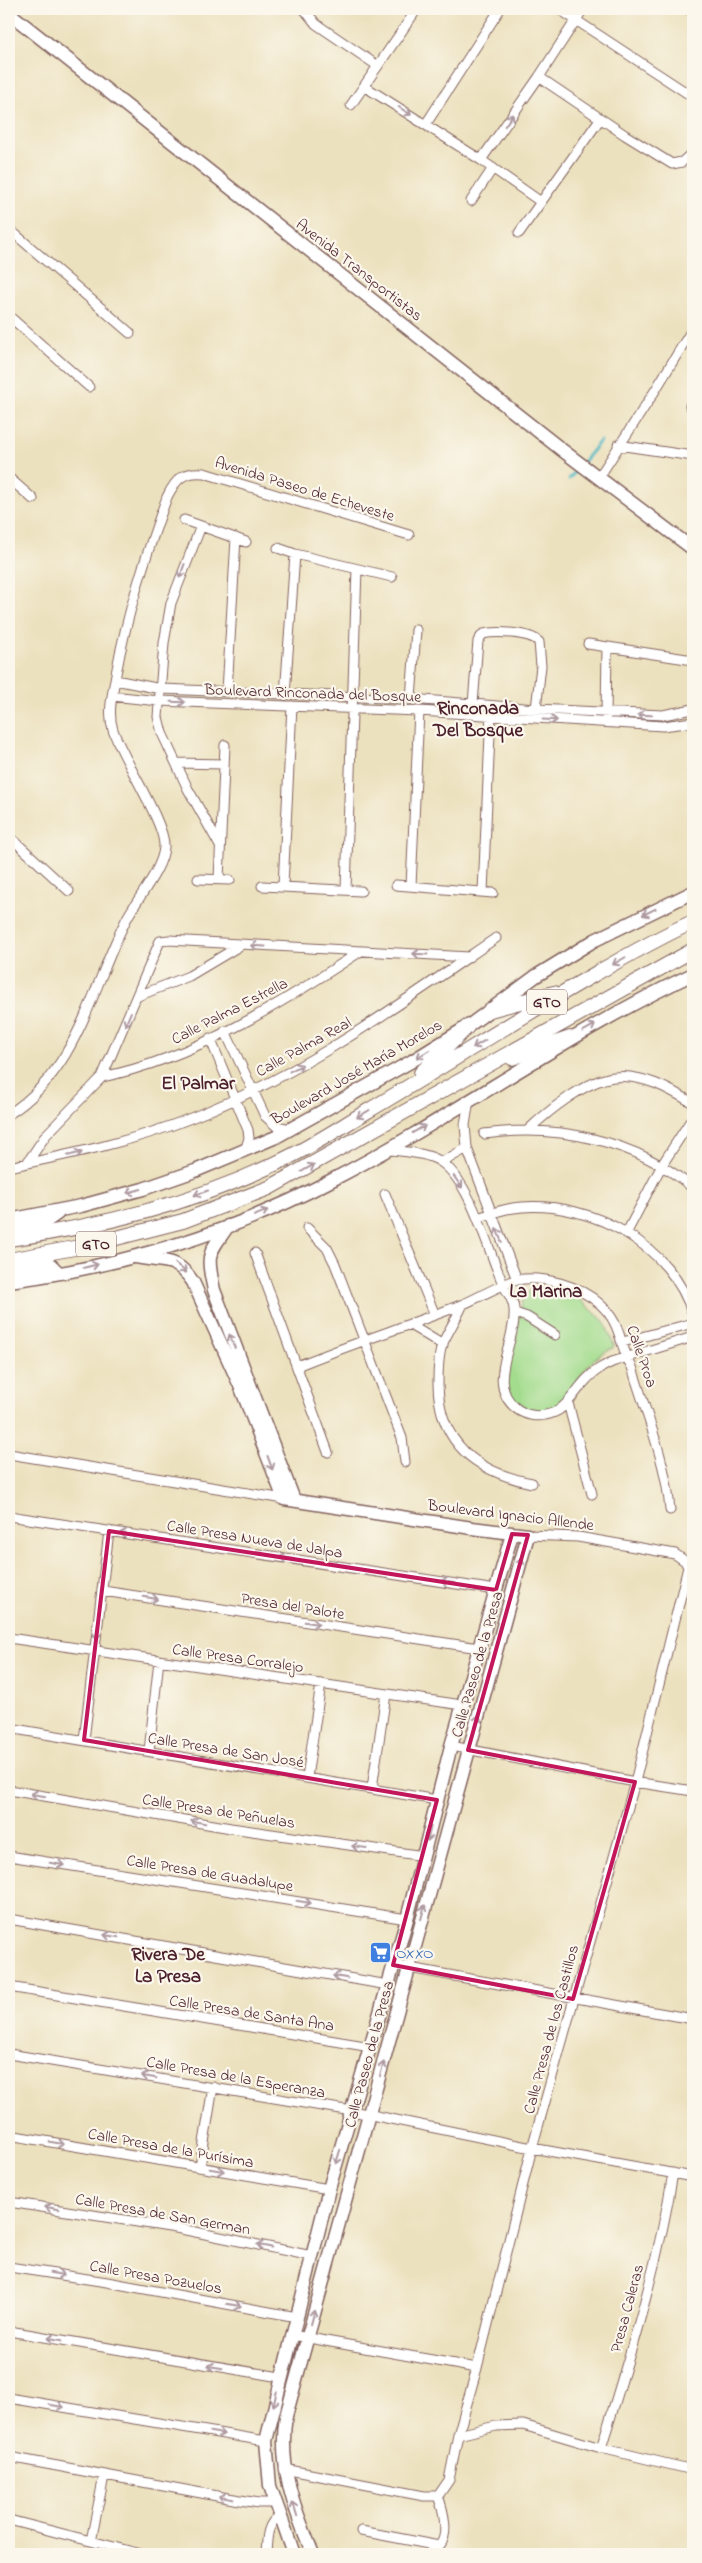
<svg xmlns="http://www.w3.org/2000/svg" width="702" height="2563" font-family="'Indie Flower',sans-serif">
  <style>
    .green { fill: #a3dc8d; stroke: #767e5c }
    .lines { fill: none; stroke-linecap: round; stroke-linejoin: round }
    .stream { stroke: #48b6c2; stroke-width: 3 }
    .street-casing { stroke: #83635e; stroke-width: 11 }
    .secondary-casing { stroke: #83635e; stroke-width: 15 }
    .primary-casing { stroke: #83635e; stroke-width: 16 }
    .street { stroke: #fff; stroke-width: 9 }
    .secondary { stroke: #fff; stroke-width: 12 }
    .primary { stroke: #fff; stroke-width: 14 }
    .oneway { stroke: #ae9aa0 }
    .marked { fill: none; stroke: #c2185b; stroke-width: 4; stroke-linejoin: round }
    .labels { text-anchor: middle; stroke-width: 4.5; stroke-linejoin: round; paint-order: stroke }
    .shield { fill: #fbf7ec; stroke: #7f6065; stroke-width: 1 }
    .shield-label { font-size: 15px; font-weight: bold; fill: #4a1f2b }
    .street-label { font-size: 16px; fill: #4a1f2b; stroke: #fbf7ec }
    .shop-label { font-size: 16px; fill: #366cbe; stroke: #fbf7ec; text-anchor: start }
    .quarter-label { font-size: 19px; font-weight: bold; fill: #4a1f2b; stroke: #fbf7ec }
  </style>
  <rect width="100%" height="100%" fill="#fbf7ec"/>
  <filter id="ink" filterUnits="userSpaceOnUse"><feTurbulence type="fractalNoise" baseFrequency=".02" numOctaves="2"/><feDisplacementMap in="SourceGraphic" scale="10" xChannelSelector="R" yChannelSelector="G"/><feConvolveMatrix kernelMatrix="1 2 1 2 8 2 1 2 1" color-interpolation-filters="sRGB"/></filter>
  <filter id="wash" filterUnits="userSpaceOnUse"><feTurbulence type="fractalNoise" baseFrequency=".0096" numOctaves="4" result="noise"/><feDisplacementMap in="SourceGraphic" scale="20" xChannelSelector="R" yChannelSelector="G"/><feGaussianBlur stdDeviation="1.12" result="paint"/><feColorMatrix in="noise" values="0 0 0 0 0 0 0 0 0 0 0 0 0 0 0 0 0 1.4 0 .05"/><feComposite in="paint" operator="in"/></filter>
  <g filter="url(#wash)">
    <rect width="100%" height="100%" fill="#ece1be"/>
    <!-- green -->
    <path class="green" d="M 537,1286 L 575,1295 L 604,1321 L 614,1345 L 613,1348 C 576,1360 573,1412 538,1413 C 529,1413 523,1408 517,1404 C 492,1384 510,1350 518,1326 C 520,1317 520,1303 525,1296 C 528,1292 533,1289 537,1286 Z"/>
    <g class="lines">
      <!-- stream -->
      <path class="stream" d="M 583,462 L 600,441
        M 569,479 L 579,467"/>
    </g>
  </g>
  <g filter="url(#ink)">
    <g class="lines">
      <defs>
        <path id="street" d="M 304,9 L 316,24 L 378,66
          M 559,9 L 693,97
          M 688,9 L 693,12
          M 539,77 L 625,135 L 672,164 L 682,162 L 693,152
          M 364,86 L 481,160 L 541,202
          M 351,105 L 417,9
          M 426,124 L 500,9
          M 481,160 L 539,77 L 583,9
          M 471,201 L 493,168
          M 9,229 L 130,333
          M 519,233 L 600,119
          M 9,316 L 89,387
          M 690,406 L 693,407
          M 618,445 L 693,456
          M 599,477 L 653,394 L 693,328
          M 9,478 L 33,499
          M 184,520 L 246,542
          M 201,526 L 171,603 L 164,643 L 158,717 L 162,733 L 188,789 L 220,846
          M 278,548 L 295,554 L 392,577
          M 588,644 L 693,660
          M 115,680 L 161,689 L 411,699 L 536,709 L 663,715 L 693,709
          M 227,691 L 236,538
          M 285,695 L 295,554
          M 112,696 L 159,701 L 419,711 L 663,726 L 693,722
          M 411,699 L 416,630
          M 473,704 L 478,641 L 483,634 C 495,631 530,632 539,642 L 541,666 L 536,709
          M 606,716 L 607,647
          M 177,763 L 224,764
          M 9,836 L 69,891
          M 198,879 L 230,880
          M 219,879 L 225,745
          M 396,885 L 493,893
          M 262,886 L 361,891
          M 283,886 L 292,706
          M 411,886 L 419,711
          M 346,889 L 357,569
          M 483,892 L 491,712
          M 138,996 L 189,976 L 241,945
          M 225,1031 L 265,1116 L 276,1126 L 291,1129
          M 210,1038 L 248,1130 L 249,1138 L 245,1151
          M 102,1077 C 193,1059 284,1002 361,951
          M 469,1100 L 465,1125 L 467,1148 L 517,1280
          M 9,1114 C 78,1070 91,989 126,920 C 136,900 163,869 164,847 C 166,824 122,758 113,730 C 107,711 113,693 116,674 C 127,613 146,555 167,497 C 176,479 183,471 204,473 L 409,535
          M 527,1131 C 547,1112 586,1080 614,1077 C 642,1073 671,1090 693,1103
          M 484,1134 C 558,1124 636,1140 693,1188
          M 386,1149 C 402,1152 427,1152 441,1162 C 472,1183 488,1252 504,1286 C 508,1294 514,1300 514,1310 C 517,1342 484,1384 517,1409 C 525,1415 536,1417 545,1415 C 566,1412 573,1393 587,1379 C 594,1371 602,1367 612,1362 L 693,1337
          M 442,1162 L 467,1148
          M 27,1163 L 46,1135 L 102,1077 L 160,941 L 169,940 L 469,957
          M 9,1167 C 71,1154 132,1142 191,1118 C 304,1074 397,1006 496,938
          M 385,1194 L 435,1315
          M 478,1218 C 492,1213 506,1208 522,1207 C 592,1202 672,1245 693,1315
          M 307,1228 L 327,1248 L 335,1264 L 402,1438 L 405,1462
          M 627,1232 L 662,1165 L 693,1117
          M 255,1253 L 328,1452
          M 463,1304 C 457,1318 448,1331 442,1345 C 438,1357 438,1371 438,1384 C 439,1444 477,1472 532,1483
          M 515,1313 L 527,1317 L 555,1335
          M 410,1325 L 443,1345
          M 623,1342 L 693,1323
          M 297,1366 C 351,1344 407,1326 461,1305 C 479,1298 500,1284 517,1280 C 543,1275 580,1286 600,1304 C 623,1325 618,1344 632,1367 C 646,1414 666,1461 670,1510
          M 568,1403 L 592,1494
          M 9,1454 L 284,1499
          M 9,1516 L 496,1590
          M 103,1591 L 479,1648
          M 9,1638 L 462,1705
          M 9,1728 L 437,1800
          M 84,1740 L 109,1531
          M 451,1746 L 635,1782 L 693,1791
          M 149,1751 L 159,1660
          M 307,1777 L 321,1684
          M 372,1788 L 386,1694
          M 9,1790 L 231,1828 L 424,1856
          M 9,1856 L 407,1919
          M 9,1919 L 388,1985
          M 393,1965 L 693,2019
          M 9,1987 L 371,2047
          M 9,2054 L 352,2111 L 532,2148 L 693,2177
          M 9,2135 L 329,2189
          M 200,2167 L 213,2087
          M 9,2202 L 176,2228 L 312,2256
          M 9,2267 L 107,2282 L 297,2317
          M 9,2331 L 280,2377
          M 292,2335 L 477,2368
          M 9,2398 L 266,2441
          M 458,2435 L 496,2426 L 523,2425 L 601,2448 L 693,2470
          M 601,2448 C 629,2358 658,2267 673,2173
          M 9,2457 L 228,2498 L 259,2503 L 274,2503
          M 284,2469 L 424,2496 L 438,2496
          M 438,2496 L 449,2480 L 458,2435 L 477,2368 L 532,2148 L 635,1782 L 688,1567 L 685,1561 L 675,1554 L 578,1537 L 528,1535
          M 9,2520 L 141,2554
          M 361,2531 L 439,2546 C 450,2535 443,2509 438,2496
          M 91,2541 L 104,2476
          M 266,2554 C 267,2542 266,2523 279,2517"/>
        <path id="secondary" d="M 9,13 L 562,450 L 693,549
          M 9,1220 L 81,1206 L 143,1189 L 195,1171 L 276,1137 L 412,1061 L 467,1027 L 536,976 L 595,940 L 693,892
          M 228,1226 C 208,1255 206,1253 214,1290 L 294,1500
          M 9,1229 L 41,1225 L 58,1213
          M 135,1257 C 162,1263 175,1255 193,1282 L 241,1388 L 284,1499 L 472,1528 L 528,1535 L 286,2416 C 278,2465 294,2509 313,2554
          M 9,1271 L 46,1264 L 51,1265 L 59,1273
          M 9,1281 C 120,1267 231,1233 330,1181 C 454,1117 567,1033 693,974
          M 294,2554 L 270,2486 L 266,2441 L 329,2189 L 407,1919 L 451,1746 L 512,1534"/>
        <path id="primary" d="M 490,1010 L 554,993
          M 512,1058 L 570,1038
          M 421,1073 L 467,1027
          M 9,1239 C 103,1226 198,1202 283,1160 C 312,1146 339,1128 366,1112 C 443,1067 518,1018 595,974 C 627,956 659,937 693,922
          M 9,1260 L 85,1246 L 183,1221 L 269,1188 L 693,950"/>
      </defs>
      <!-- street casing -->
      <use href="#street" class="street-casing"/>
      <!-- secondary casing -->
      <use href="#secondary" class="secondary-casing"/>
      <!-- primary casing -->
      <use href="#primary" class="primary-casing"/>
      <!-- street -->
      <use href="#street" class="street"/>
      <!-- secondary -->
      <use href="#secondary" class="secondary"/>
      <!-- primary -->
      <use href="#primary" class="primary"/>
    </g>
    <!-- one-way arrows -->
    <defs><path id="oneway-shaft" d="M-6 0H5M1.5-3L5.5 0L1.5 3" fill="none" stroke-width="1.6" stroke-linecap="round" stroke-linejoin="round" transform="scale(1.25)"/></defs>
    <g class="oneway">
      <use href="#oneway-shaft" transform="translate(405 111) rotate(32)"/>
      <use href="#oneway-shaft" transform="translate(509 120) rotate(-55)"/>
      <use href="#oneway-shaft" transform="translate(182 571) rotate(110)"/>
      <use href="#oneway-shaft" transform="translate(178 702) rotate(2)"/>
      <use href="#oneway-shaft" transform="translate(645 715) rotate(-178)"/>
      <use href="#oneway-shaft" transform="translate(550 720) rotate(3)"/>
      <use href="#oneway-shaft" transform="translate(649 912) rotate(154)"/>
      <use href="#oneway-shaft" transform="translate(258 946) rotate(-177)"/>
      <use href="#oneway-shaft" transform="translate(420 954) rotate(-177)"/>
      <use href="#oneway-shaft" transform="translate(619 961) rotate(150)"/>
      <use href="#oneway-shaft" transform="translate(128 1019) rotate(113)"/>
      <use href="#oneway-shaft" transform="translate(589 1028) rotate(-29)"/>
      <use href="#oneway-shaft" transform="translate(479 1044) rotate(149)"/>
      <use href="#oneway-shaft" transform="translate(423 1054) rotate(148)"/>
      <use href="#oneway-shaft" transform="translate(296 1068) rotate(-28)"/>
      <use href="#oneway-shaft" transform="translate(363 1114) rotate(149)"/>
      <use href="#oneway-shaft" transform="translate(419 1129) rotate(-31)"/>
      <use href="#oneway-shaft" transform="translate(75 1154) rotate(-13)"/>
      <use href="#oneway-shaft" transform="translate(308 1168) rotate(-29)"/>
      <use href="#oneway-shaft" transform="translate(458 1182) rotate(54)"/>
      <use href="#oneway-shaft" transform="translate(134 1191) rotate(164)"/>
      <use href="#oneway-shaft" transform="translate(201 1193) rotate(161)"/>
      <use href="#oneway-shaft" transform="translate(261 1213) rotate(-23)"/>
      <use href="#oneway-shaft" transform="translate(499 1235) rotate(-111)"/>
      <use href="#oneway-shaft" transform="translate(91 1266) rotate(-13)"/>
      <use href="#oneway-shaft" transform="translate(181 1268) rotate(40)"/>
      <use href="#oneway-shaft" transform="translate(232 1341) rotate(-112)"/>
      <use href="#oneway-shaft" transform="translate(270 1463) rotate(70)"/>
      <use href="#oneway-shaft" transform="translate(127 1534) rotate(-171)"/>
      <use href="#oneway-shaft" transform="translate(287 1558) rotate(-171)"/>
      <use href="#oneway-shaft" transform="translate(520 1565) rotate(-75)"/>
      <use href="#oneway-shaft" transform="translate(448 1582) rotate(-171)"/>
      <use href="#oneway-shaft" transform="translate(151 1598) rotate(9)"/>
      <use href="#oneway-shaft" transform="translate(312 1623) rotate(9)"/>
      <use href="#oneway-shaft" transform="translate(97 1632) rotate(98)"/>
      <use href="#oneway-shaft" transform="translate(477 1722) rotate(-74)"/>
      <use href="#oneway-shaft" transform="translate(38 1795) rotate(-170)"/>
      <use href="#oneway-shaft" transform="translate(198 1822) rotate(-170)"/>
      <use href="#oneway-shaft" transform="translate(429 1834) rotate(103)"/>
      <use href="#oneway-shaft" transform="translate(359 1847) rotate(-172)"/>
      <use href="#oneway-shaft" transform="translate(57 1864) rotate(9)"/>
      <use href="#oneway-shaft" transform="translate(304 1902) rotate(9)"/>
      <use href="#oneway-shaft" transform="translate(423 1912) rotate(-75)"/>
      <use href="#oneway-shaft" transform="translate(111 1936) rotate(-170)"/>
      <use href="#oneway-shaft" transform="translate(340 1977) rotate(-170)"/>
      <use href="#oneway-shaft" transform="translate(382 2069) rotate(-75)"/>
      <use href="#oneway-shaft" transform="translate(149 2077) rotate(-171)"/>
      <use href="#oneway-shaft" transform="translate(57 2143) rotate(10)"/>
      <use href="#oneway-shaft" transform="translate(338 2157) rotate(107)"/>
      <use href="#oneway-shaft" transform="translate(217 2170) rotate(10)"/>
      <use href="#oneway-shaft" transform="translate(52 2208) rotate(-171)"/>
      <use href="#oneway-shaft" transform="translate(264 2246) rotate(-168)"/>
      <use href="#oneway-shaft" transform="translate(57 2274) rotate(9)"/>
      <use href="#oneway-shaft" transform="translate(234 2305) rotate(10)"/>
      <use href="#oneway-shaft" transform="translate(313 2317) rotate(-75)"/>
      <use href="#oneway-shaft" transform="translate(55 2339) rotate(-170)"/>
      <use href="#oneway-shaft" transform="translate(215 2367) rotate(-171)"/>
      <use href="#oneway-shaft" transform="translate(275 2399) rotate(103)"/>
      <use href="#oneway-shaft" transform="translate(57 2406) rotate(10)"/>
      <use href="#oneway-shaft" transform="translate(217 2433) rotate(9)"/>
      <use href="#oneway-shaft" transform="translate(226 2498) rotate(-170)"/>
      <use href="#oneway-shaft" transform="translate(295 2509) rotate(-107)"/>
    </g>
  </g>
  <!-- marked area -->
  <path class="marked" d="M 109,1531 L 496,1590 L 512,1534 L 528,1535 L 468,1750 L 635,1782 L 573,1999 L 393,1965 L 437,1800 L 84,1740 Z"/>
  <!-- icons -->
  <defs>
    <symbol id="supermarket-square" viewBox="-11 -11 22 22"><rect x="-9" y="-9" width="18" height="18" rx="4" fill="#3f7fe0" stroke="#fbf7ec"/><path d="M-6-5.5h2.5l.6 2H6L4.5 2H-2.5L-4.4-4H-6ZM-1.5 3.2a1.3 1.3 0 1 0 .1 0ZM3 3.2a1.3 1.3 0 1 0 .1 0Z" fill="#fff"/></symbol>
  </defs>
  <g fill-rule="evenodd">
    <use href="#supermarket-square" x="368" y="1940" width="25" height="25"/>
  </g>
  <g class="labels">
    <!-- shield labels -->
    <g class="shield">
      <rect x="527" y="989.5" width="40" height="25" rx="4"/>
      <rect x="76" y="1231.5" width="40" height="25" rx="4"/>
    </g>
    <g class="shield-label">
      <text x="547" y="1007">GTO</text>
      <text x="96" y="1249">GTO</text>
    </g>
    <!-- street labels -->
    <g class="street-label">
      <text transform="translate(360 269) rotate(38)" y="6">Avenida Transportistas</text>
      <text transform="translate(305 488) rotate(17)" y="6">Avenida Paseo de Echeveste</text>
      <text transform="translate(313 692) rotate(2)" y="6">Boulevard Rinconada del Bosque</text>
      <text transform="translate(229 1010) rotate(-27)" y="6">Calle Palma Estrella</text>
      <text transform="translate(303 1046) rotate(-29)" y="6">Calle Palma Real</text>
      <text transform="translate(356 1071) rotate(-30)" y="6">Boulevard José María Morelos</text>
      <text transform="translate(643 1356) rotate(71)" y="6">Calle Proa</text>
      <text transform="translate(511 1514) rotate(7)" y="6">Boulevard Ignacio Allende</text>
      <text transform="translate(255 1538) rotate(9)" y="6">Calle Presa Nueva de Jalpa</text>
      <text transform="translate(293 1605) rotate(9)" y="6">Presa del Palote</text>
      <text transform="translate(238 1657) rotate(8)" y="6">Calle Presa Corralejo</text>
      <text transform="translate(476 1664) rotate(-74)" y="6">Calle Paseo de la Presa</text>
      <text transform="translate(226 1749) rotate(9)" y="6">Calle Presa de San José</text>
      <text transform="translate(219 1810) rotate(9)" y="6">Calle Presa de Peñuelas</text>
      <text transform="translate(210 1872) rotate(9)" y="6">Calle Presa de Guadalupe</text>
      <text transform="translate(252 2012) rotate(9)" y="6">Calle Presa de Santa Ana</text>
      <text transform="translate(550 2029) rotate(-75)" y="6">Calle Presa de los Castillos</text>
      <text transform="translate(368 2054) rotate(-75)" y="6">Calle Paseo de la Presa</text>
      <text transform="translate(236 2076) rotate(10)" y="6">Calle Presa de la Esperanza</text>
      <text transform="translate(171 2147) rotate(10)" y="6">Calle Presa de la Purísima</text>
      <text transform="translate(163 2213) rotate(10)" y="6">Calle Presa de San German</text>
      <text transform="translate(156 2276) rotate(10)" y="6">Calle Presa Pozuelos</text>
      <text transform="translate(626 2308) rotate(-75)" y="6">Presa Caleras</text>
    </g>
    <!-- shop labels -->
    <g class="shop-label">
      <text x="396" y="1958">OXXO</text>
    </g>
    <!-- quarter labels -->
    <g class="quarter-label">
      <text x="478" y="714">Rinconada<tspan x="478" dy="22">Del Bosque</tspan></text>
      <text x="198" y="1089">El Palmar</text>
      <text x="546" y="1297">La Marina</text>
      <text x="168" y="1960">Rivera De<tspan x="168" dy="22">La Presa</tspan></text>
    </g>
  </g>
  <!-- margin -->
  <rect width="702" height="2563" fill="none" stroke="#fbf7ec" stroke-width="30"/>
</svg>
